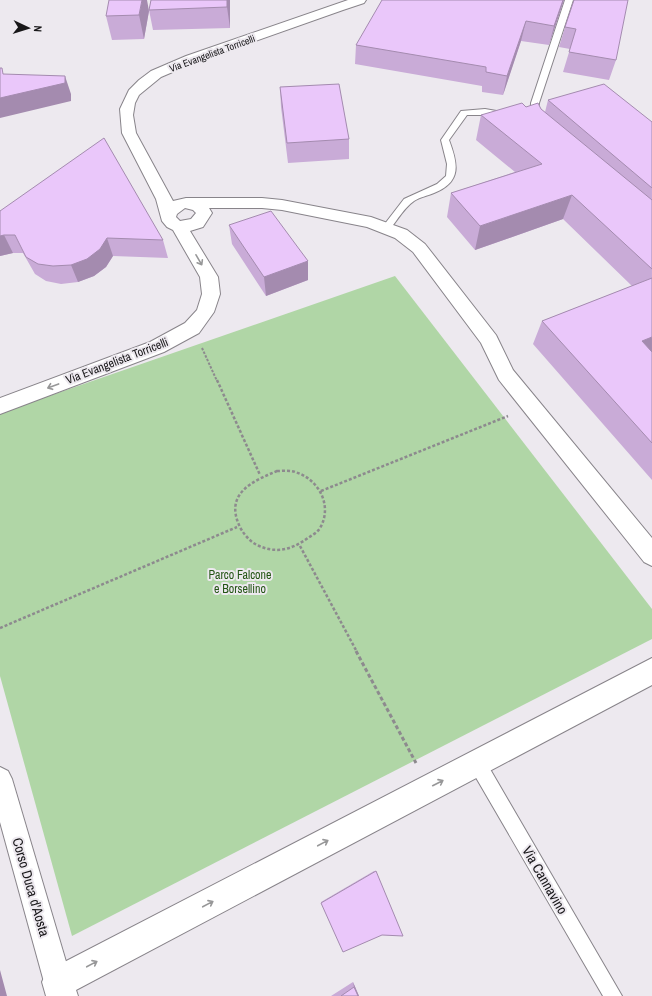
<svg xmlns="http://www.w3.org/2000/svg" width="652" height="996" font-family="'Archivo Narrow',sans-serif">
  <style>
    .green { fill: #b0d6a6 }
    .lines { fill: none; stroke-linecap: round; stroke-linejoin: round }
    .service-casing { stroke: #88848a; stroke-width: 2 }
    .pedestrian-casing { stroke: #88848a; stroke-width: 2 }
    .minor-casing { stroke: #88848a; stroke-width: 2 }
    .path-far2 { stroke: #8d8a8e; stroke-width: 2; stroke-dasharray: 2.5 1.5; stroke-linecap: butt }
    .path-far1 { stroke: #8d8a8e; stroke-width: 2.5; stroke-dasharray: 3 2; stroke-linecap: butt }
    .path { stroke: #8d8a8e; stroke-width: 3; stroke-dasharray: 4 2.5; stroke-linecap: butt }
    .service { fill: #fff; fill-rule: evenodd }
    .pedestrian { fill: #fff; fill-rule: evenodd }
    .minor { fill: #fff; fill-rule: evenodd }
    .wall { fill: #c9abd7 }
    .shaded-wall { fill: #a48baf }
    .building { fill: #eac7fa; stroke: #a48baf }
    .oneway { stroke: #979798 }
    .labels { text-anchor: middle; stroke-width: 4; stroke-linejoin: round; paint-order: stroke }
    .far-street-label { font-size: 10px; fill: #181719; stroke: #ede9ef }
    .street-label { font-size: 12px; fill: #181719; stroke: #ede9ef }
    .park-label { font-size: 12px; fill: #245515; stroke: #ede9ef }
    .near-street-label { font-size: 14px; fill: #181719; stroke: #ede9ef }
  </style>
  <rect width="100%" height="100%" fill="#ede9ef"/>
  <!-- green -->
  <path class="green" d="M 395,276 L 652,609 L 652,639 L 72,936 L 0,676 L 0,413 Z"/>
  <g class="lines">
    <defs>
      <path id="service" d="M 565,0 L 573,0 L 539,103 L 537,121 L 536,123 L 530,123 L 531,103 Z
        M 485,109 L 508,113 L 512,116 L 508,119 L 485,115 L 467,115 L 449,140 C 458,164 462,182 434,193 C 427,196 420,197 414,201 C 404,208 398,219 390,229 L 384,229 L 382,227 L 384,225 L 404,199 L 437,184 L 446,176 L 447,164 L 441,140 L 461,111 Z
        M 477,755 L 483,757 L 622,996 L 603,996 L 471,769 L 469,763 L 471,757 Z"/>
      <path id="pedestrian" d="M 0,767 L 8,771 L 12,779 L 72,982 L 68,992 L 58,996 L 48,992 L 44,982 L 0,822 Z"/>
      <path id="minor" d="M 348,0 L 366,0 L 364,3 L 343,10 L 196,62 L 161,77 L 139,95 L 135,103 L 133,115 L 136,133 L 173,201 L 186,198 L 262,198 L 282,200 L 371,217 L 407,230 L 425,244 L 496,335 L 513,370 L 652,538 L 652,566 L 644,562 L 499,380 L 481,343 L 413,252 L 395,238 L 367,227 L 282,210 L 262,208 L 209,208 L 212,213 L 203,227 L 190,231 L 218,277 L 220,294 L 214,312 L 199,333 L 164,352 L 0,414 L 0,398 L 150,342 L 185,323 L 197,310 L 202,294 L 200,277 L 173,230 L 167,227 L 162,221 L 156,199 L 122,133 L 120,109 L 129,90 L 139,80 L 151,71 L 186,56 ZM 185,208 L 193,210 L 196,213 L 191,219 L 180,221 L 176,217 L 177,214 Z
        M 652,658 L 652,685 L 76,990 L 78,996 L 46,996 L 42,982 L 47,971 Z"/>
    </defs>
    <!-- service casing -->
    <use href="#service" class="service-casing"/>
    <!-- pedestrian casing -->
    <use href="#pedestrian" class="pedestrian-casing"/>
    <!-- minor casing -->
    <use href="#minor" class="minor-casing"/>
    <!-- path-far2 -->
    <path class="path-far2" d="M 202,348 L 217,381"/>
    <!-- path-far1 -->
    <path class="path-far1" d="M 217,380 L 260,475
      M 277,471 C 283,471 290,470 295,472 C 319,479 333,506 320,528 C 317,533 312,535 308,538 C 291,550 276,554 257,545 C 249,541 242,532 239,525 C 225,493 253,481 277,471 Z
      M 321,491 L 508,416
      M 300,546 L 357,652
      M 0,628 L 237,527"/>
    <!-- path -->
    <path class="path" d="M 356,651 L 416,763"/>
    <!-- service -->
    <use href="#service" class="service"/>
    <!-- pedestrian -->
    <use href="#pedestrian" class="pedestrian"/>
    <!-- minor -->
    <use href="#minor" class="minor"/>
  </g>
  <!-- wall -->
  <path class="wall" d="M 151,0 L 230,0 L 230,28 L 153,30 L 149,10 Z
    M 564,0 L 549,45 L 521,41 L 503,95 L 482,92 L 482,86 L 355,64 L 356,45 Z
    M 574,0 L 616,60 L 609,80 L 563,72 L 570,49 L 559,47 L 565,27 Z
    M 149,11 L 144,39 L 112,40 L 106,16 Z
    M 280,87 L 349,139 L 349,159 L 288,163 L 281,107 Z
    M 548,100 L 652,122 L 652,480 L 533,344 L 542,321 L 632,286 L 563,219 L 475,250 L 447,217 L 451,193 L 515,172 L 476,140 L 481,115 L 526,107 L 541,109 L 545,112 Z
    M 0,211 L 163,240 L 168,258 L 113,256 L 106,267 L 94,276 L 78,282 L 61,284 L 46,281 L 35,274 L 23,253 L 13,253 L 0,256 Z
    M 229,225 L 308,261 L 308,280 L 266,296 L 232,244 Z
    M 374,871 L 376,871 L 321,903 L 321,902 Z
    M 353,982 L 359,996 L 331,996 Z"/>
  <!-- shaded-wall -->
  <path class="shaded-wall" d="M 142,0 L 147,0 L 149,11 L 144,39 L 139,15 Z
    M 227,0 L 230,0 L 230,28 L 227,7 Z
    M 563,0 L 564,0 L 549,45 L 554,26 Z
    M 526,21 L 521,41 L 503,95 L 507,76 Z
    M 65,76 L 71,94 L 71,101 L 0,118 L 0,98 Z
    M 572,195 L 563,219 L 475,250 L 480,226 Z
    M 4,235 L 13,253 L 0,256 L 0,236 Z
    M 107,238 L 113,256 L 106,267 L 94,276 L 78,282 L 71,265 Z
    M 308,261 L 308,280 L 266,296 L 264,277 Z
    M 652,337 L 652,354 L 642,341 Z
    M 0,970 L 7,996 L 0,996 Z
    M 353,982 L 359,996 L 358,996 L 354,987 Z"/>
  <!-- building -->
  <path class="building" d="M 109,0 L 142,0 L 139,15 L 106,16 Z
    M 151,0 L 227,0 L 227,7 L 149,10 Z
    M 382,0 L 563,0 L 554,26 L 526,21 L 507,76 L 486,72 L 486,67 L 356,45 Z
    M 574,0 L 628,0 L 616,60 L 569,52 L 576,29 L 565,27 Z
    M 0,68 L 2,68 L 3,74 L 65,76 L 65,83 L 0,98 Z
    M 339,84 L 349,139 L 287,143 L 280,87 Z
    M 604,84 L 652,122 L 652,188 L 548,100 Z
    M 522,103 L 526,107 L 538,103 L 541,109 L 652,200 L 652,269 L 572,195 L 480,226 L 451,193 L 542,164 L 481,115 Z
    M 104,138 L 163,240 L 107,238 L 100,249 L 87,259 L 71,265 L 53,266 L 38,264 L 26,257 L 15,235 L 4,235 L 0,236 L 0,211 Z
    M 271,211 L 308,261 L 264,277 L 229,225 Z
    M 652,278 L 652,337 L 642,341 L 652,352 L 652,443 L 542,321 Z
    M 376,871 L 403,936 L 382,935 L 343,952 L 321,903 Z
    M 354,987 L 358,996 L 341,996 Z"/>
  <!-- one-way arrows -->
  <defs><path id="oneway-shaft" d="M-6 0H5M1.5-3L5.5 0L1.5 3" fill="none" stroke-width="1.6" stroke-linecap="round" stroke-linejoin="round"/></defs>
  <g class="oneway">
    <use href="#oneway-shaft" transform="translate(199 260) rotate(60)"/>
    <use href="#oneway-shaft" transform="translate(53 386) rotate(160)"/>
    <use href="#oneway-shaft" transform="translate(438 783) rotate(-27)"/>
    <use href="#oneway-shaft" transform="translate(323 843) rotate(-28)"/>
    <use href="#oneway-shaft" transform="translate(208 904) rotate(-28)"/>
    <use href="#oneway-shaft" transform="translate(92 964) rotate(-28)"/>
  </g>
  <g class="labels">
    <!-- far-street labels -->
    <g class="far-street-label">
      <text transform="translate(212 53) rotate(-20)" y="4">Via Evangelista Torricelli</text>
    </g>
    <!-- street labels -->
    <g class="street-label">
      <text transform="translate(117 361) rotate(-21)" y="4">Via Evangelista Torricelli</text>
    </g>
    <!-- park labels -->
    <g class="park-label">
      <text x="240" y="579">Parco Falcone<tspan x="240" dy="14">e Borsellino</tspan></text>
    </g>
    <!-- near-street labels -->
    <g class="near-street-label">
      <text transform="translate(545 880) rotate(60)" y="5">Via Cannavino</text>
      <text transform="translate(31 887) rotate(74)" y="5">Corso Duca d'Aosta</text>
    </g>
  </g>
  <!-- north arrow -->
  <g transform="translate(28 28) rotate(94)" stroke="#ede9ef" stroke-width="3" paint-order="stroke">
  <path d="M0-3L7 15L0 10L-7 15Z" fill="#181719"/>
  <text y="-6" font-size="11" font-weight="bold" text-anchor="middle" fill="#181719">N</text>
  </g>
</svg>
